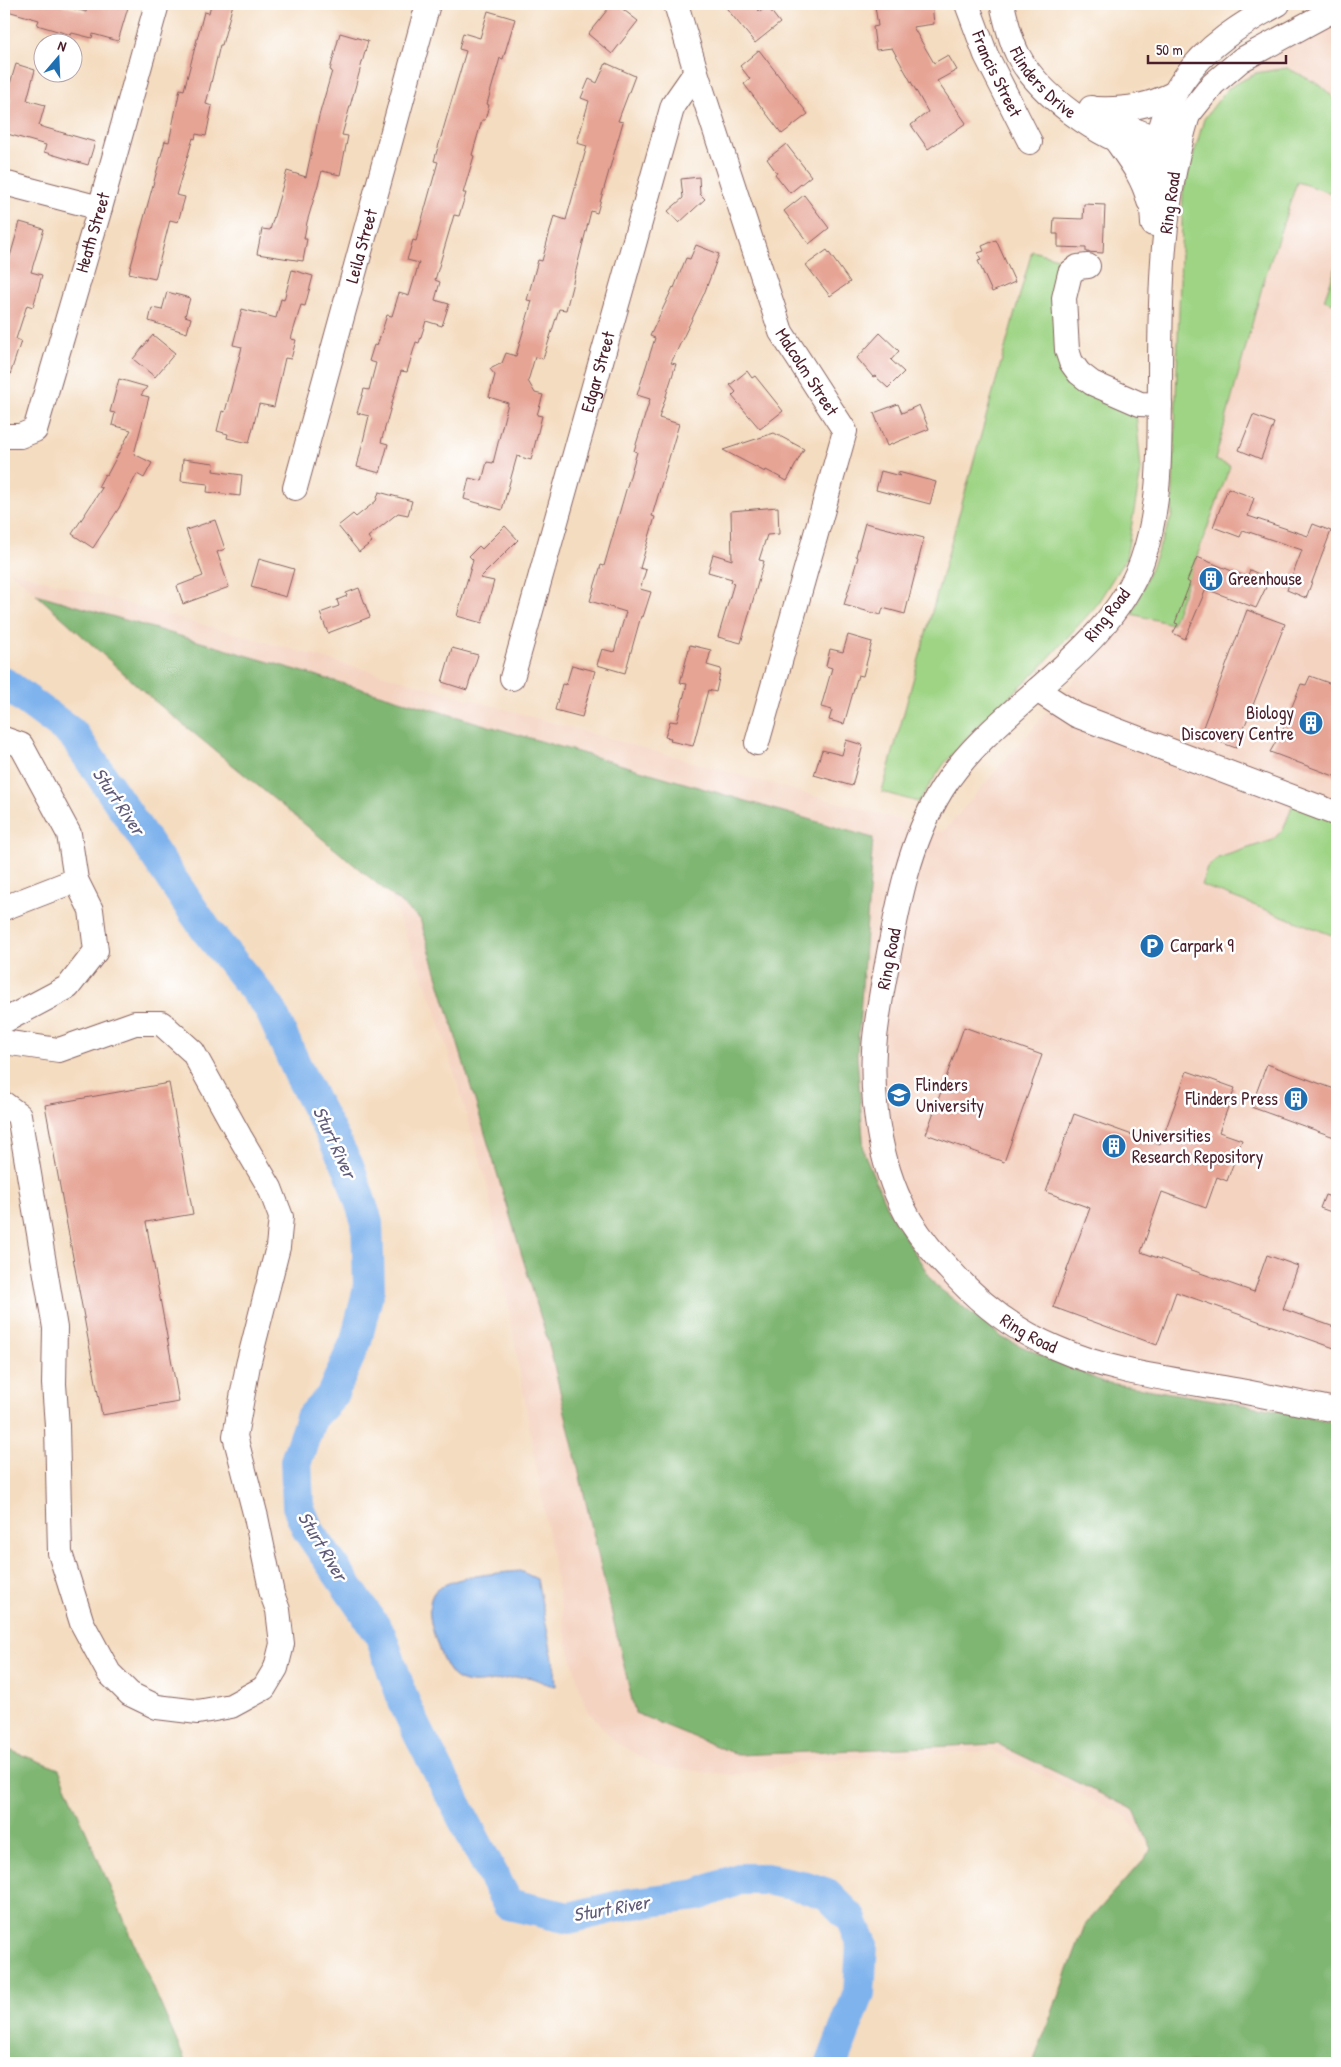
<svg xmlns="http://www.w3.org/2000/svg" width="1341" height="2067" font-family="'Patrick Hand',sans-serif">
  <style>
    .built { fill: #f4d3c1 }
    .green { fill: #9fd485; stroke: #747a58 }
    .forest { fill: #7fb672; stroke: #646a4e }
    .water { fill: #7fb3ed; stroke: #64698c }
    .lines { fill: none; stroke-linecap: round; stroke-linejoin: round }
    .river { stroke: #7fb3ed; stroke-width: 32 }
    .building { fill: #e6a495 }
    .minor-casing { stroke: #86615f; stroke-width: 26 }
    .minor { stroke: #fff; stroke-width: 24 }
    .labels { text-anchor: middle; stroke-width: 5; stroke-linejoin: round; paint-order: stroke }
    .street-label { font-size: 18px; fill: #4a1f2b; stroke: #fff }
    .poi-label { font-size: 18px; fill: #4a1f2b; stroke: #fff; text-anchor: start }
    .water-label { font-size: 19px; font-style: italic; fill: #5f5a79; stroke: #fff }
  </style>
  <rect width="100%" height="100%" fill="#fff"/>
  <filter id="ink" filterUnits="userSpaceOnUse"><feTurbulence type="fractalNoise" baseFrequency=".02" numOctaves="2"/><feDisplacementMap in="SourceGraphic" scale="10" xChannelSelector="R" yChannelSelector="G"/><feConvolveMatrix kernelMatrix="1 2 1 2 8 2 1 2 1" color-interpolation-filters="sRGB"/></filter>
  <filter id="wash" filterUnits="userSpaceOnUse"><feTurbulence type="fractalNoise" baseFrequency=".0096" numOctaves="4" result="noise"/><feDisplacementMap in="SourceGraphic" scale="20" xChannelSelector="R" yChannelSelector="G"/><feGaussianBlur stdDeviation="1.12" result="paint"/><feColorMatrix in="noise" values="0 0 0 0 0 0 0 0 0 0 0 0 0 0 0 0 0 1.4 0 .05"/><feComposite in="paint" operator="in"/></filter>
  <g filter="url(#wash)">
    <rect width="100%" height="100%" fill="#f4dcc0"/>
    <!-- built -->
    <path class="built" d="M 1337,19 L 1337,2063 L 1033,2063 L 1085,1925 L 1152,1850 L 1126,1816 L 992,1751 L 808,1761 L 733,1775 L 658,1767 L 615,1742 L 586,1708 L 567,1643 L 487,1183 L 435,1007 L 384,881 L 8,570 L 943,832 L 1132,614 L 1172,516 L 1183,192 L 1204,119 L 1227,89 L 1260,65 Z"/>
    <!-- green -->
    <path class="green" d="M 1287,68 L 1320,85 L 1337,101 L 1337,195 L 1297,182 L 1264,280 L 1215,460 L 1230,466 L 1172,624 L 1132,614 L 1172,516 L 1183,192 L 1204,119 L 1227,89 L 1256,73 Z
      M 1032,251 L 1061,259 L 1062,359 L 1136,413 L 1141,470 L 1126,558 L 1095,607 L 1036,672 L 975,728 L 944,764 L 918,802 L 882,792 Z
      M 1337,264 L 1337,298 L 1333,303 L 1324,300 Z
      M 1295,798 L 1337,814 L 1337,937 L 1201,885 L 1207,868 L 1218,858 L 1273,840 L 1284,828 Z"/>
    <!-- forest -->
    <path class="forest" d="M 36,594 L 873,838 L 857,1055 L 864,1153 L 888,1210 L 935,1285 L 1003,1338 L 1103,1382 L 1270,1409 L 1337,1424 L 1337,2063 L 1033,2063 L 1085,1925 L 1152,1850 L 1134,1810 L 998,1744 L 738,1755 L 635,1713 L 550,1348 L 420,919 L 151,698 Z
      M 4,1748 L 59,1769 L 186,2063 L 4,2063 Z"/>
    <!-- water -->
    <path class="water" d="M 520,1571 L 537,1579 L 555,1669 L 556,1686 C 545,1685 536,1678 527,1677 C 505,1675 476,1691 456,1678 C 446,1672 439,1650 435,1638 C 431,1625 426,1607 433,1594 C 444,1576 500,1573 520,1571 Z"/>
    <g class="lines">
      <!-- river -->
      <path class="river" d="M 4,683 L 73,734 L 207,931 L 269,1007 L 299,1073 L 349,1168 L 367,1222 L 369,1288 L 356,1341 L 331,1397 L 311,1418 L 296,1461 L 298,1506 L 308,1530 L 380,1634 L 404,1702 L 419,1734 L 508,1904 L 569,1918 L 628,1904 L 697,1895 L 739,1879 L 766,1879 L 806,1887 L 827,1894 L 851,1918 L 862,1944 L 859,1993 L 832,2063"/>
    </g>
    <g id="blocks">
      <!-- building -->
      <path class="building" d="M 4,4 L 57,4 L 86,12 L 88,4 L 129,4 L 118,41 L 93,34 L 92,38 L 72,33 L 71,35 L 37,25 L 39,20 L 4,10 Z
        M 211,4 L 233,4 L 222,45 L 220,45 L 206,104 L 212,106 L 206,136 L 196,134 L 195,139 L 193,138 L 176,195 L 185,197 L 178,222 L 170,220 L 155,279 L 129,273 L 165,141 L 169,142 L 180,89 L 184,90 L 204,12 L 209,13 Z
        M 612,4 L 616,4 L 638,21 L 612,54 L 588,34 Z
        M 723,4 L 753,4 L 760,12 L 767,6 L 780,23 L 755,43 Z
        M 894,4 L 932,4 L 934,24 L 913,27 L 934,63 L 948,55 L 957,70 L 937,81 L 966,123 L 928,149 L 911,125 L 928,112 L 892,48 L 876,50 L 873,27 L 878,26 L 875,6 Z
        M 488,11 L 515,19 L 503,59 L 500,58 L 487,104 L 489,105 L 485,120 L 482,120 L 472,155 L 474,156 L 463,193 L 466,193 L 459,216 L 454,215 L 435,280 L 440,282 L 435,300 L 449,304 L 442,326 L 426,321 L 419,343 L 416,342 L 407,372 L 401,371 L 381,442 L 388,444 L 380,473 L 357,467 L 369,416 L 357,413 L 364,389 L 369,390 L 376,363 L 369,361 L 374,345 L 377,346 L 387,315 L 392,316 L 399,293 L 409,296 L 419,263 L 407,260 L 413,240 L 416,241 L 438,162 L 434,161 L 466,51 L 459,49 L 463,33 L 480,38 Z
        M 340,33 L 368,41 L 342,135 L 348,136 L 340,175 L 322,171 L 307,222 L 304,239 L 307,239 L 303,261 L 257,254 L 262,229 L 270,230 L 287,171 L 306,177 L 319,116 L 332,71 L 330,70 Z
        M 759,50 L 808,114 L 782,134 L 744,84 L 750,79 L 740,66 Z
        M 606,63 L 635,76 L 618,121 L 623,122 L 597,213 L 591,211 L 566,310 L 559,309 L 543,359 L 535,357 L 528,381 L 535,393 L 543,395 L 537,415 L 542,416 L 531,460 L 517,456 L 502,510 L 464,499 L 469,478 L 482,481 L 487,462 L 493,463 L 508,403 L 489,397 L 495,375 L 490,369 L 502,363 L 506,353 L 516,356 L 532,301 L 527,300 L 538,260 L 542,261 L 554,216 L 566,220 L 587,146 L 577,143 L 589,101 L 581,98 L 589,79 L 597,83 Z
        M 16,64 L 35,70 L 27,100 L 45,105 L 39,126 L 95,142 L 88,165 L 44,152 L 46,145 L 4,133 L 4,125 L 11,99 L 6,97 Z
        M 786,144 L 811,176 L 790,193 L 775,174 L 777,173 L 767,159 Z
        M 699,177 L 700,194 L 705,199 L 679,223 L 668,211 L 683,198 L 681,179 Z
        M 804,195 L 829,228 L 809,244 L 784,211 Z
        M 1084,204 L 1105,205 L 1103,253 L 1086,252 L 1086,248 L 1058,247 L 1058,234 L 1053,234 L 1054,218 L 1083,219 Z
        M 20,222 L 44,229 L 31,272 L 42,275 L 33,307 L 27,305 L 16,339 L 21,341 L 7,384 L 4,384 L 4,277 Z
        M 996,240 L 1015,282 L 992,292 L 978,261 L 981,260 L 978,253 L 984,251 L 982,246 Z
        M 696,245 L 719,254 L 704,294 L 671,363 L 676,364 L 659,418 L 679,424 L 652,516 L 655,517 L 640,568 L 646,570 L 640,589 L 651,592 L 643,617 L 641,616 L 625,673 L 597,665 L 602,649 L 614,652 L 626,612 L 590,601 L 601,565 L 604,566 L 637,452 L 634,451 L 650,399 L 637,395 L 655,338 L 650,336 L 673,287 L 674,288 L 686,258 L 690,259 Z
        M 827,250 L 850,282 L 830,296 L 806,265 Z
        M 292,270 L 313,276 L 305,306 L 301,305 L 291,339 L 296,340 L 291,359 L 285,358 L 274,407 L 259,404 L 249,443 L 227,438 L 228,434 L 217,431 L 222,411 L 225,412 L 242,347 L 233,345 L 242,309 L 276,318 L 281,299 L 284,300 Z
        M 167,292 L 190,298 L 185,316 L 191,318 L 187,333 L 149,321 L 152,308 L 162,310 Z
        M 880,333 L 899,351 L 891,360 L 904,372 L 888,388 L 875,376 L 873,377 L 857,358 Z
        M 153,335 L 175,353 L 155,377 L 133,359 Z
        M 747,371 L 752,378 L 755,376 L 783,411 L 760,429 L 732,396 L 736,392 L 730,385 Z
        M 119,379 L 147,387 L 141,395 L 149,397 L 134,454 L 152,463 L 144,478 L 137,474 L 119,508 L 93,548 L 72,534 L 102,488 L 98,487 L 105,474 L 107,475 L 131,430 L 112,425 L 115,413 L 110,412 Z
        M 898,404 L 902,413 L 919,405 L 929,429 L 887,446 L 874,413 Z
        M 1253,415 L 1274,423 L 1261,459 L 1239,450 Z
        M 774,433 L 804,449 L 787,481 L 766,470 L 765,472 L 723,450 Z
        M 183,459 L 214,463 L 213,471 L 242,475 L 240,496 L 207,492 L 208,484 L 181,481 Z
        M 881,471 L 900,476 L 898,472 L 936,482 L 930,504 L 876,490 Z
        M 1228,488 L 1254,498 L 1248,516 L 1308,536 L 1313,524 L 1331,531 L 1306,598 L 1287,590 L 1302,550 L 1243,530 L 1240,537 L 1213,527 Z
        M 379,492 L 412,501 L 408,515 L 398,513 L 368,537 L 372,542 L 359,552 L 338,526 L 353,514 L 356,517 L 376,501 Z
        M 778,507 L 779,534 L 767,535 L 759,560 L 764,561 L 741,643 L 718,637 L 734,583 L 731,582 L 732,579 L 708,572 L 713,554 L 732,560 L 731,511 Z
        M 215,520 L 225,549 L 217,552 L 229,587 L 183,604 L 177,586 L 203,576 L 186,530 Z
        M 865,523 L 924,538 L 905,614 L 883,608 L 881,615 L 844,605 L 858,557 L 856,556 Z
        M 505,526 L 518,540 L 480,578 L 494,581 L 482,623 L 457,616 L 473,560 L 469,556 L 479,546 L 482,549 Z
        M 1197,557 L 1247,577 L 1250,570 L 1270,579 L 1256,608 L 1206,589 L 1185,639 L 1173,633 L 1178,624 L 1175,623 L 1190,583 L 1187,581 Z
        M 259,559 L 294,569 L 286,597 L 251,587 Z
        M 359,588 L 370,617 L 328,633 L 320,613 L 339,606 L 337,600 L 347,596 L 346,593 Z
        M 1247,610 L 1285,624 L 1236,748 L 1200,735 Z
        M 848,635 L 872,642 L 863,676 L 858,675 L 844,724 L 829,720 L 832,710 L 821,707 L 832,668 L 826,666 L 830,649 L 843,652 Z
        M 690,645 L 711,650 L 707,665 L 721,669 L 716,692 L 708,690 L 693,746 L 670,741 L 671,738 L 665,737 L 670,721 L 677,722 L 687,684 L 680,683 Z
        M 452,648 L 478,655 L 467,690 L 442,682 Z
        M 572,665 L 595,671 L 582,717 L 555,710 L 562,684 L 566,685 Z
        M 1310,676 L 1337,686 L 1337,776 L 1334,776 L 1270,752 L 1283,729 L 1301,684 L 1306,685 Z
        M 846,740 L 863,745 L 852,786 L 814,775 L 822,750 L 842,755 Z
        M 964,1027 L 1042,1055 L 1004,1162 L 926,1134 Z
        M 1267,1064 L 1337,1090 L 1337,1138 L 1251,1107 Z
        M 1187,1071 L 1235,1088 L 1219,1132 L 1242,1140 L 1227,1181 L 1217,1177 L 1206,1208 L 1162,1192 L 1141,1252 L 1254,1292 L 1267,1255 L 1298,1266 L 1283,1309 L 1337,1328 L 1337,1349 L 1176,1292 L 1157,1345 L 1053,1307 L 1090,1208 L 1046,1192 L 1074,1114 L 1160,1145 Z
        M 169,1083 L 193,1214 L 146,1222 L 179,1402 L 102,1415 L 45,1105 Z
        M 1325,1195 L 1337,1199 L 1337,1214 L 1320,1208 Z"/>
    </g>
  </g>
  <g filter="url(#ink)">
    <use href="#blocks" fill-opacity="0" stroke="#86615f" stroke-width="1"/>
    <g class="lines">
      <defs>
        <g id="minor">
          <path id="s1" d="M 676,4 L 696,72 L 781,332 L 845,431 L 757,743"/>
          <path id="s2" d="M 967,4 L 986,55 L 1030,142"/>
          <path id="s3" d="M 1002,4 C 1006,20 1010,40 1018,55 C 1039,95 1100,139 1143,149 L 1188,115 L 1213,84 L 1241,60 L 1337,8"/>
          <path d="M 1091,108 L 1132,129 L 1155,138"/>
          <path d="M 1097,109 C 1127,110 1149,106 1175,93"/>
          <path id="s4" d="M 1188,115 C 1162,200 1160,288 1160,376 C 1159,437 1163,502 1142,561 C 1108,656 994,706 942,789 C 905,849 895,922 882,991 C 879,1010 875,1030 874,1050 C 871,1107 881,1172 911,1222 C 922,1239 934,1254 948,1268 C 979,1303 1013,1330 1056,1348 C 1110,1372 1171,1379 1229,1389 C 1265,1395 1301,1404 1337,1410"/>
          <path d="M 1115,139 C 1129,159 1143,177 1149,201"/>
          <path d="M 4,183 L 100,208"/>
          <path d="M 1153,224 C 1149,176 1155,120 1183,80 C 1206,46 1243,23 1278,4"/>
          <path d="M 1088,266 L 1078,267 L 1070,273 L 1064,298 L 1067,350 L 1071,362 L 1079,373 L 1092,383 L 1140,404 L 1160,405"/>
          <path id="s5" d="M 4,436 L 20,436 L 35,430 L 100,208 L 157,4"/>
          <path id="s6" d="M 295,488 L 428,4"/>
          <path id="s7" d="M 512,678 L 673,105 L 696,72"/>
          <path d="M 1037,690 L 1076,715 L 1337,814"/>
          <path d="M 4,739 L 21,745 L 69,834 L 76,880 L 91,910 L 96,951 L 68,987 L 4,1021"/>
          <path d="M 4,908 L 76,880"/>
          <path d="M 4,1042 L 59,1050 L 135,1023 L 161,1023 L 193,1052 L 240,1137 L 270,1188 L 281,1217 L 278,1247 L 248,1365 L 235,1436 L 256,1517 L 272,1594 L 278,1610 L 282,1644 L 276,1668 L 264,1688 L 231,1706 L 198,1712 L 157,1707 L 130,1694 L 109,1673 L 82,1623 L 60,1553 L 57,1426 L 54,1384 L 55,1328 L 19,1115 L 4,1104"/>
        </g>
      </defs>
      <!-- minor casing -->
      <use href="#minor" class="minor-casing"/>
      <!-- minor -->
      <use href="#minor" class="minor"/>
    </g>
  </g>
  <!-- icons -->
  <defs>
    <symbol id="building-disc" viewBox="-11 -11 22 22"><circle r="9.5" fill="#1f6fb2" stroke="#fff"/><path d="M-4-6H4V6H1V3H-1V6H-4ZM-2.5-4.3h1.7v1.8h-1.7ZM.8-4.3h1.7v1.8H.8ZM-2.5-1h1.7V.8h-1.7ZM.8-1h1.7V.8H.8Z" fill="#fff"/></symbol>
    <symbol id="parking-disc" viewBox="-11 -11 22 22"><circle r="9.5" fill="#1f6fb2" stroke="#fff"/><path d="M-3.5-5.5H1a3.5 3.5 0 0 1 0 7H-1V5.5H-3.5ZM-1-3.4V-.6H.8a1.4 1.4 0 0 0 0-2.8Z" fill="#fff"/></symbol>
    <symbol id="university-disc" viewBox="-11 -11 22 22"><circle r="9.5" fill="#1f6fb2" stroke="#fff"/><path d="M0-5L7-2L0 1L-7-2ZM-4 1L0 2.5L4 1V4Q0 6-4 4Z" fill="#fff"/></symbol>
  </defs>
  <g fill-rule="evenodd">
    <use href="#building-disc" x="1197" y="565" width="28" height="28"/>
    <use href="#building-disc" x="1297" y="709" width="28" height="28"/>
    <use href="#parking-disc" x="1138" y="932" width="28" height="28"/>
    <use href="#university-disc" x="885" y="1081" width="28" height="28"/>
    <use href="#building-disc" x="1282" y="1085" width="28" height="28"/>
    <use href="#building-disc" x="1100" y="1132" width="28" height="28"/>
  </g>
  <g class="labels">
    <!-- street labels -->
    <g class="street-label">
      <text dy="6" stroke="none"><textPath href="#s2" startOffset="76">Francis Street</textPath></text>
      <text dy="6" stroke="none"><textPath href="#s3" startOffset="91">Flinders Drive</textPath></text>
      <text transform="translate(1170 203) rotate(-82)" y="6">Ring Road</text>
      <text dy="6" stroke="none"><textPath href="#s5" startOffset="238">Heath Street</textPath></text>
      <text dy="6" stroke="none"><textPath href="#s6" startOffset="251">Leila Street</textPath></text>
      <text dy="6" stroke="none"><textPath href="#s7" startOffset="318">Edgar Street</textPath></text>
      <text dy="6" stroke="none"><textPath href="#s1" startOffset="392">Malcolm Street</textPath></text>
      <text transform="translate(1107 615) rotate(-52)" y="6">Ring Road</text>
      <text transform="translate(889 959) rotate(-79)" y="6">Ring Road</text>
      <text dy="6" stroke="none"><textPath href="#s4" startOffset="1370">Ring Road</textPath></text>
    </g>
    <!-- poi labels -->
    <g class="poi-label">
      <text x="1228" y="585">Greenhouse</text>
      <text x="1294" y="719" text-anchor="end">Biology<tspan x="1294" dy="21">Discovery Centre</tspan></text>
      <text x="1170" y="952">Carpark 9</text>
      <text x="916" y="1091">Flinders<tspan x="916" dy="21">University</tspan></text>
      <text x="1278" y="1105" text-anchor="end">Flinders Press</text>
      <text x="1132" y="1142">Universities<tspan x="1132" dy="21">Research Repository</tspan></text>
    </g>
    <!-- water labels -->
    <g class="water-label">
      <text transform="translate(119 801) rotate(56)" y="7">Sturt River</text>
      <text transform="translate(335 1142) rotate(65)" y="7">Sturt River</text>
      <text transform="translate(323 1546) rotate(59)" y="7">Sturt River</text>
      <text transform="translate(611 1908) rotate(-10)" y="7">Sturt River</text>
    </g>
  </g>
  <!-- margin -->
  <rect width="1341" height="2067" fill="none" stroke="#fff" stroke-width="20"/>
  <!-- north arrow -->
  <g transform="translate(58 58) rotate(19)"><circle r="24" fill="#ffffff" stroke="#b7a5aa"/>
  <path d="M0-4L9 19L0 12L-9 19Z" fill="#1f6fb2"/>
  <text y="-8" font-size="14" font-weight="bold" text-anchor="middle" fill="#4a1f2b">N</text>
  </g>
  <!-- scale -->
  <path d="M1148 55v8h138v-8" fill="none" stroke="#4a1f2b" stroke-width="2.5"/>
  <text x="1156" y="55" font-size="15" fill="#4a1f2b" stroke="#ffffff" stroke-width="4" paint-order="stroke">50 m</text>
</svg>
